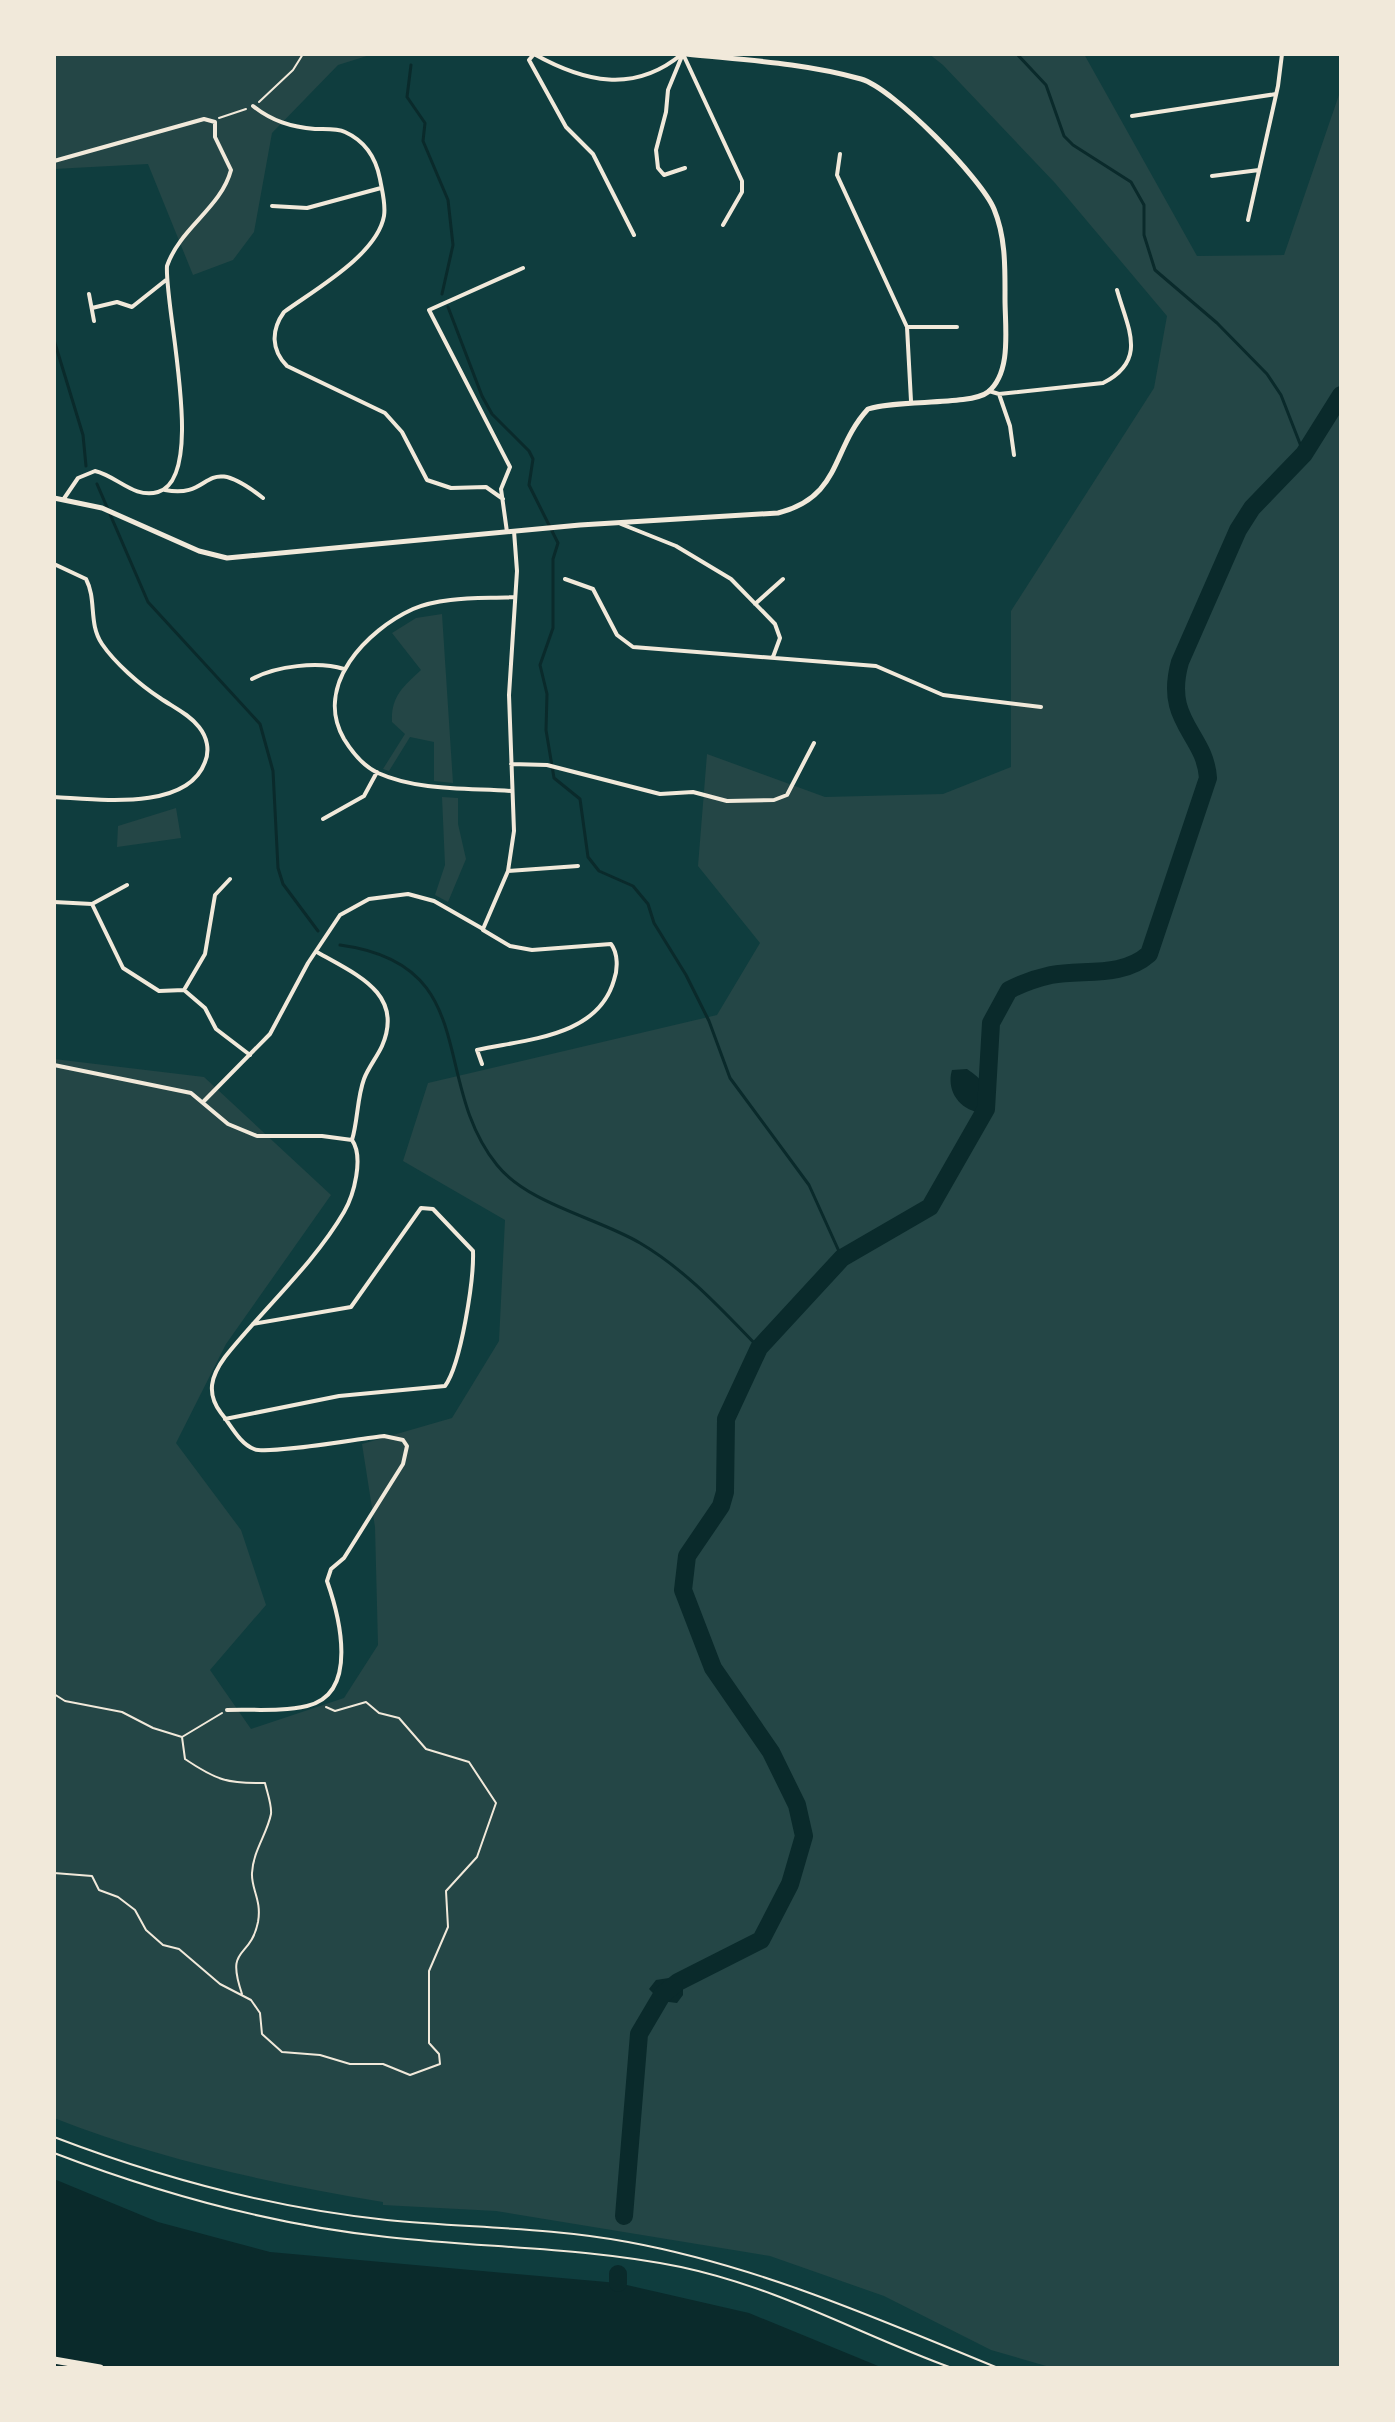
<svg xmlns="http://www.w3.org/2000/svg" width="1395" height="2422" font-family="'Crimson Pro',serif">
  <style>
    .green { fill: #244646 }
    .water { fill: #0a2a2b }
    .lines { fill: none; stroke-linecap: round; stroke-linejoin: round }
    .stream { stroke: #0a2a2b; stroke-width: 3 }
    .river { stroke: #0a2a2b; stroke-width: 18 }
    .path { stroke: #f1e9da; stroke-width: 2 }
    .service { stroke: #f1e9da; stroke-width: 2 }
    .minor { stroke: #f1e9da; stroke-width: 4 }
    .tertiary { stroke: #f1e9da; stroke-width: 5 }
    .primary { stroke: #f1e9da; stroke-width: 7 }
  </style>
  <rect width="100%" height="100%" fill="#0f3d3e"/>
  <!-- green -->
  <path class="green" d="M 54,54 L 373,54 L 338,65 L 272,133 L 254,232 L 233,260 L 193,275 L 148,164 L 54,169 Z
    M 929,54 L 1084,54 L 1197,256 L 1284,255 L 1341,89 L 1341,2368 L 1053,2368 L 991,2350 L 884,2296 L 770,2256 L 496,2211 L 383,2205 L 383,2202 C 270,2183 161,2160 54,2118 L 54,1059 L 204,1077 L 331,1195 L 226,1344 L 176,1443 L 241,1530 L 266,1605 L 210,1670 L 251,1729 L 344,1698 L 378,1645 L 375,1527 L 362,1444 L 452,1418 L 499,1341 L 505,1220 L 403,1161 L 428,1083 L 717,1015 L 760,943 L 698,866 L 707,754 L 825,797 L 943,794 L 1011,767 L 1011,611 L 1154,388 L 1167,316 L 1055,183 L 943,65 Z
    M 442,614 L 453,783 L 434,781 L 434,742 L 410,737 L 389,771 L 383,769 L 405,734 L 392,722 C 391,696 403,687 421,670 L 392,633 L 416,618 Z
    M 442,797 L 458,798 L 458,824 L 466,859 L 448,902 L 435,895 L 445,865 Z
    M 176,808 L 181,838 L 117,847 L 118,826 Z"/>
  <!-- water -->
  <path class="water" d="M 967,1069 C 984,1080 993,1093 990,1113 C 964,1115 945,1094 952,1070 Z
    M 669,1978 L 683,1983 L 683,1995 L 677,2003 L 661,2001 L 649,1989 L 656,1980 Z
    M 54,2179 L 158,2222 L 270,2252 L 618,2283 L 749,2313 L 883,2368 L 54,2368 Z"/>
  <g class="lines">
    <!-- stream -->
    <path class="stream" d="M 1017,54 L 1046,85 L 1064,136 L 1073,145 L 1131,182 L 1144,205 L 1144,235 L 1155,270 L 1217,323 L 1267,374 L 1281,395 L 1304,454
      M 411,65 L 407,97 L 425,123 L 423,141 L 448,200 L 453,245 L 442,294
      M 448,307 L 482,396 L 492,414 L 529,451 L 533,459 L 529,485 L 558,543 L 553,559 L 553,628 L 540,665 L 547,694 L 546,730 L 554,778 L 580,799 L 588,857 L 599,871 L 633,886 L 648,904 L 654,923 L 686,975 L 709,1021 L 730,1078 L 809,1185 L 842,1258
      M 54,340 L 83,435 L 86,466
      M 97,484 L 148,602 L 260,724 L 273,771 L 278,868 L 283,884 L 318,931
      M 340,945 C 483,964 429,1081 497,1165 C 528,1204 598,1218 640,1243 C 686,1270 722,1310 759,1348"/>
    <!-- river -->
    <path class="river" d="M 624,2216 L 639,2034 L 662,1995 L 678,1982 L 761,1940 L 790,1884 L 804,1836 L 797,1805 L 771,1752 L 713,1668 L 683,1590 L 687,1556 L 721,1506 L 725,1492 L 726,1419 L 759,1348 L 842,1258 L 930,1207 L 986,1109 L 991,1023 L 1009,990 C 1023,983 1037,978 1051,975 C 1084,969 1122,978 1149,954 L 1208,778 C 1205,733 1163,722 1180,662 L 1238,530 L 1252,508 L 1304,454 L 1341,395
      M 618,2283 L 618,2274"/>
    <!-- path -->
    <path class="path" d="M 259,102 L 293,70 L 303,54
      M 219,118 L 246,109
      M 54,1694 L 65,1701 L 122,1712 L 153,1728 L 182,1737 L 222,1713
      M 182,1737 L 185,1759 C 216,1780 228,1784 265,1783 C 267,1792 272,1805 271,1814 C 267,1834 253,1851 252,1873 C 251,1889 262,1900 258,1922 C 250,1961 225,1944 242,1994
      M 54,1873 L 92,1876 L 99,1890 L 118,1897 L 135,1910 L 146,1930 L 163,1945 L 179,1949 L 220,1984 L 251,2000 L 260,2013 L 262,2034 L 282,2052 L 320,2055 L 350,2064 L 383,2064 L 410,2075 L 440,2064 L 439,2054 L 429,2043 L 429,1971 L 448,1927 L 446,1891 L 477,1857 L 496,1803 L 469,1762 L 426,1749 L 399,1718 L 379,1713 L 366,1702 L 335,1711 L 326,1707"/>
    <!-- service -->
    <path class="service" d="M 54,2137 C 161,2178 273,2208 387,2220 C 467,2228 549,2227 628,2242 C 758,2266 876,2318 998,2368
      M 54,2153 C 161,2194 273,2225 387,2237 C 485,2248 584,2247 681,2267 C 783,2289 858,2334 952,2368"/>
    <!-- minor -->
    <path class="minor" d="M 683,54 L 742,181 L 742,192 L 723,225
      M 682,56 L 668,90 L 666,112 L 656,150 L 658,168 L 664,175 L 685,168
      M 253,106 C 272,121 291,127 315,129 C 324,129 337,128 345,132 C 365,141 376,158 380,179 C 382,191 386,204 384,216 C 377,255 314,290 284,312 C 271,330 271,350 287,366 L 385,413 L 402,432 L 427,480 L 451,488 L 486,487 L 503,499
      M 1132,116 L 1276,94
      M 840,154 L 837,175 L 907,327 L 911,401
      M 54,161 L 204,119 L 215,122 L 215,137 L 231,170 C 221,208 180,228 167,266 C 164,307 208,478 158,492 C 134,499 117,476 95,471 L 78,478 L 63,500
      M 1212,176 L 1259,170
      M 272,206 L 307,208 L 381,188
      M 1248,220 L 1278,86 L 1282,54
      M 634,235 L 593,154 L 566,127 L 529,60 L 534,54 C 584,82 634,94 682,54
      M 89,294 L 94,321
      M 92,308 L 117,302 L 132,307 L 166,280
      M 907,327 L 957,327
      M 989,391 L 999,394 L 1103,383 C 1148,360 1128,329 1117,290
      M 999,394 L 1010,426 L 1014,455
      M 165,490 C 216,500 200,449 263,498
      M 621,524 L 676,546 L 731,579 L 775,624 L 780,638 L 773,657
      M 507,532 L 501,489 L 510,467 L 429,310 L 523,268
      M 54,564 L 86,579 C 97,600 88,623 102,644 C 115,663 140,685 160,698 C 173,707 189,714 199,727 C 207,737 210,750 205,762 C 187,812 96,799 54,797
      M 565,579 L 593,589 L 617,635 L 633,647 L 876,666 L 943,695 L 1041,707
      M 755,604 L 783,579
      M 252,679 C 276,666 318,661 344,669
      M 511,764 L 547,765 L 660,794 L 693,792 L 727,801 L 774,800 L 787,795 L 814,743
      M 511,791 C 468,788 418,791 378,773 C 363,766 352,752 344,739 C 313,685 367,630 413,609 C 443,596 483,599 515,597
      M 323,819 L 364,796 L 377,772
      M 508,871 L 578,866
      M 54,902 L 92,904 L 127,885
      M 92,904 L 123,968 L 159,991 L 184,990 L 205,1008 L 216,1029 L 250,1055
      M 317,952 C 355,974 405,993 382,1046 C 377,1057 368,1068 364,1079 C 357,1098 358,1120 352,1140
      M 184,990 L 205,954 L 215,895 L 230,879
      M 482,1064 L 477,1050 C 527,1039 598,1037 614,980 C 618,969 618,953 611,944 L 532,950 L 510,946 L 483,930
      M 54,1065 L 191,1093 L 228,1124 L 257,1136 L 322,1136 L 352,1140
      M 204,1101 L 270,1034 L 308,963 L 340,915 L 369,899 L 408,894 L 434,901 L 483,929 L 508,871 L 514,831 L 509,695 L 517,571 L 514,531
      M 225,1419 L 339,1396 L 445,1386 C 461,1364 474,1280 473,1251 L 433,1209 L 421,1208 L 351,1307 L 253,1324
      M 227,1710 C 252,1709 282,1712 307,1706 C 360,1694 339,1615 327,1581 L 331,1569 L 344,1558 L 403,1464 L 407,1446 L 403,1440 L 384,1436 C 362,1438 267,1455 254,1449 C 239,1443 231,1425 221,1413 C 206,1393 211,1376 225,1357 C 263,1309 313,1265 344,1212 C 354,1195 364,1157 352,1140"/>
    <!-- tertiary -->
    <path class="tertiary" d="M 54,498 L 102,508 L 199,551 L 227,558 L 580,525 L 778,513 C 842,497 831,449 868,409 C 897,399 971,406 988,392 C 1012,372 1005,328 1005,299 C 1005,269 1006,238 994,209 C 982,179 893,88 861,79 C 805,63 744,60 686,54"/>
    <!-- primary -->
    <path class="primary" d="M 54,2360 L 100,2368"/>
  </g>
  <!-- border -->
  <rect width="1395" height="2422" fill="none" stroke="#f1e9da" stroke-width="112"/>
</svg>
